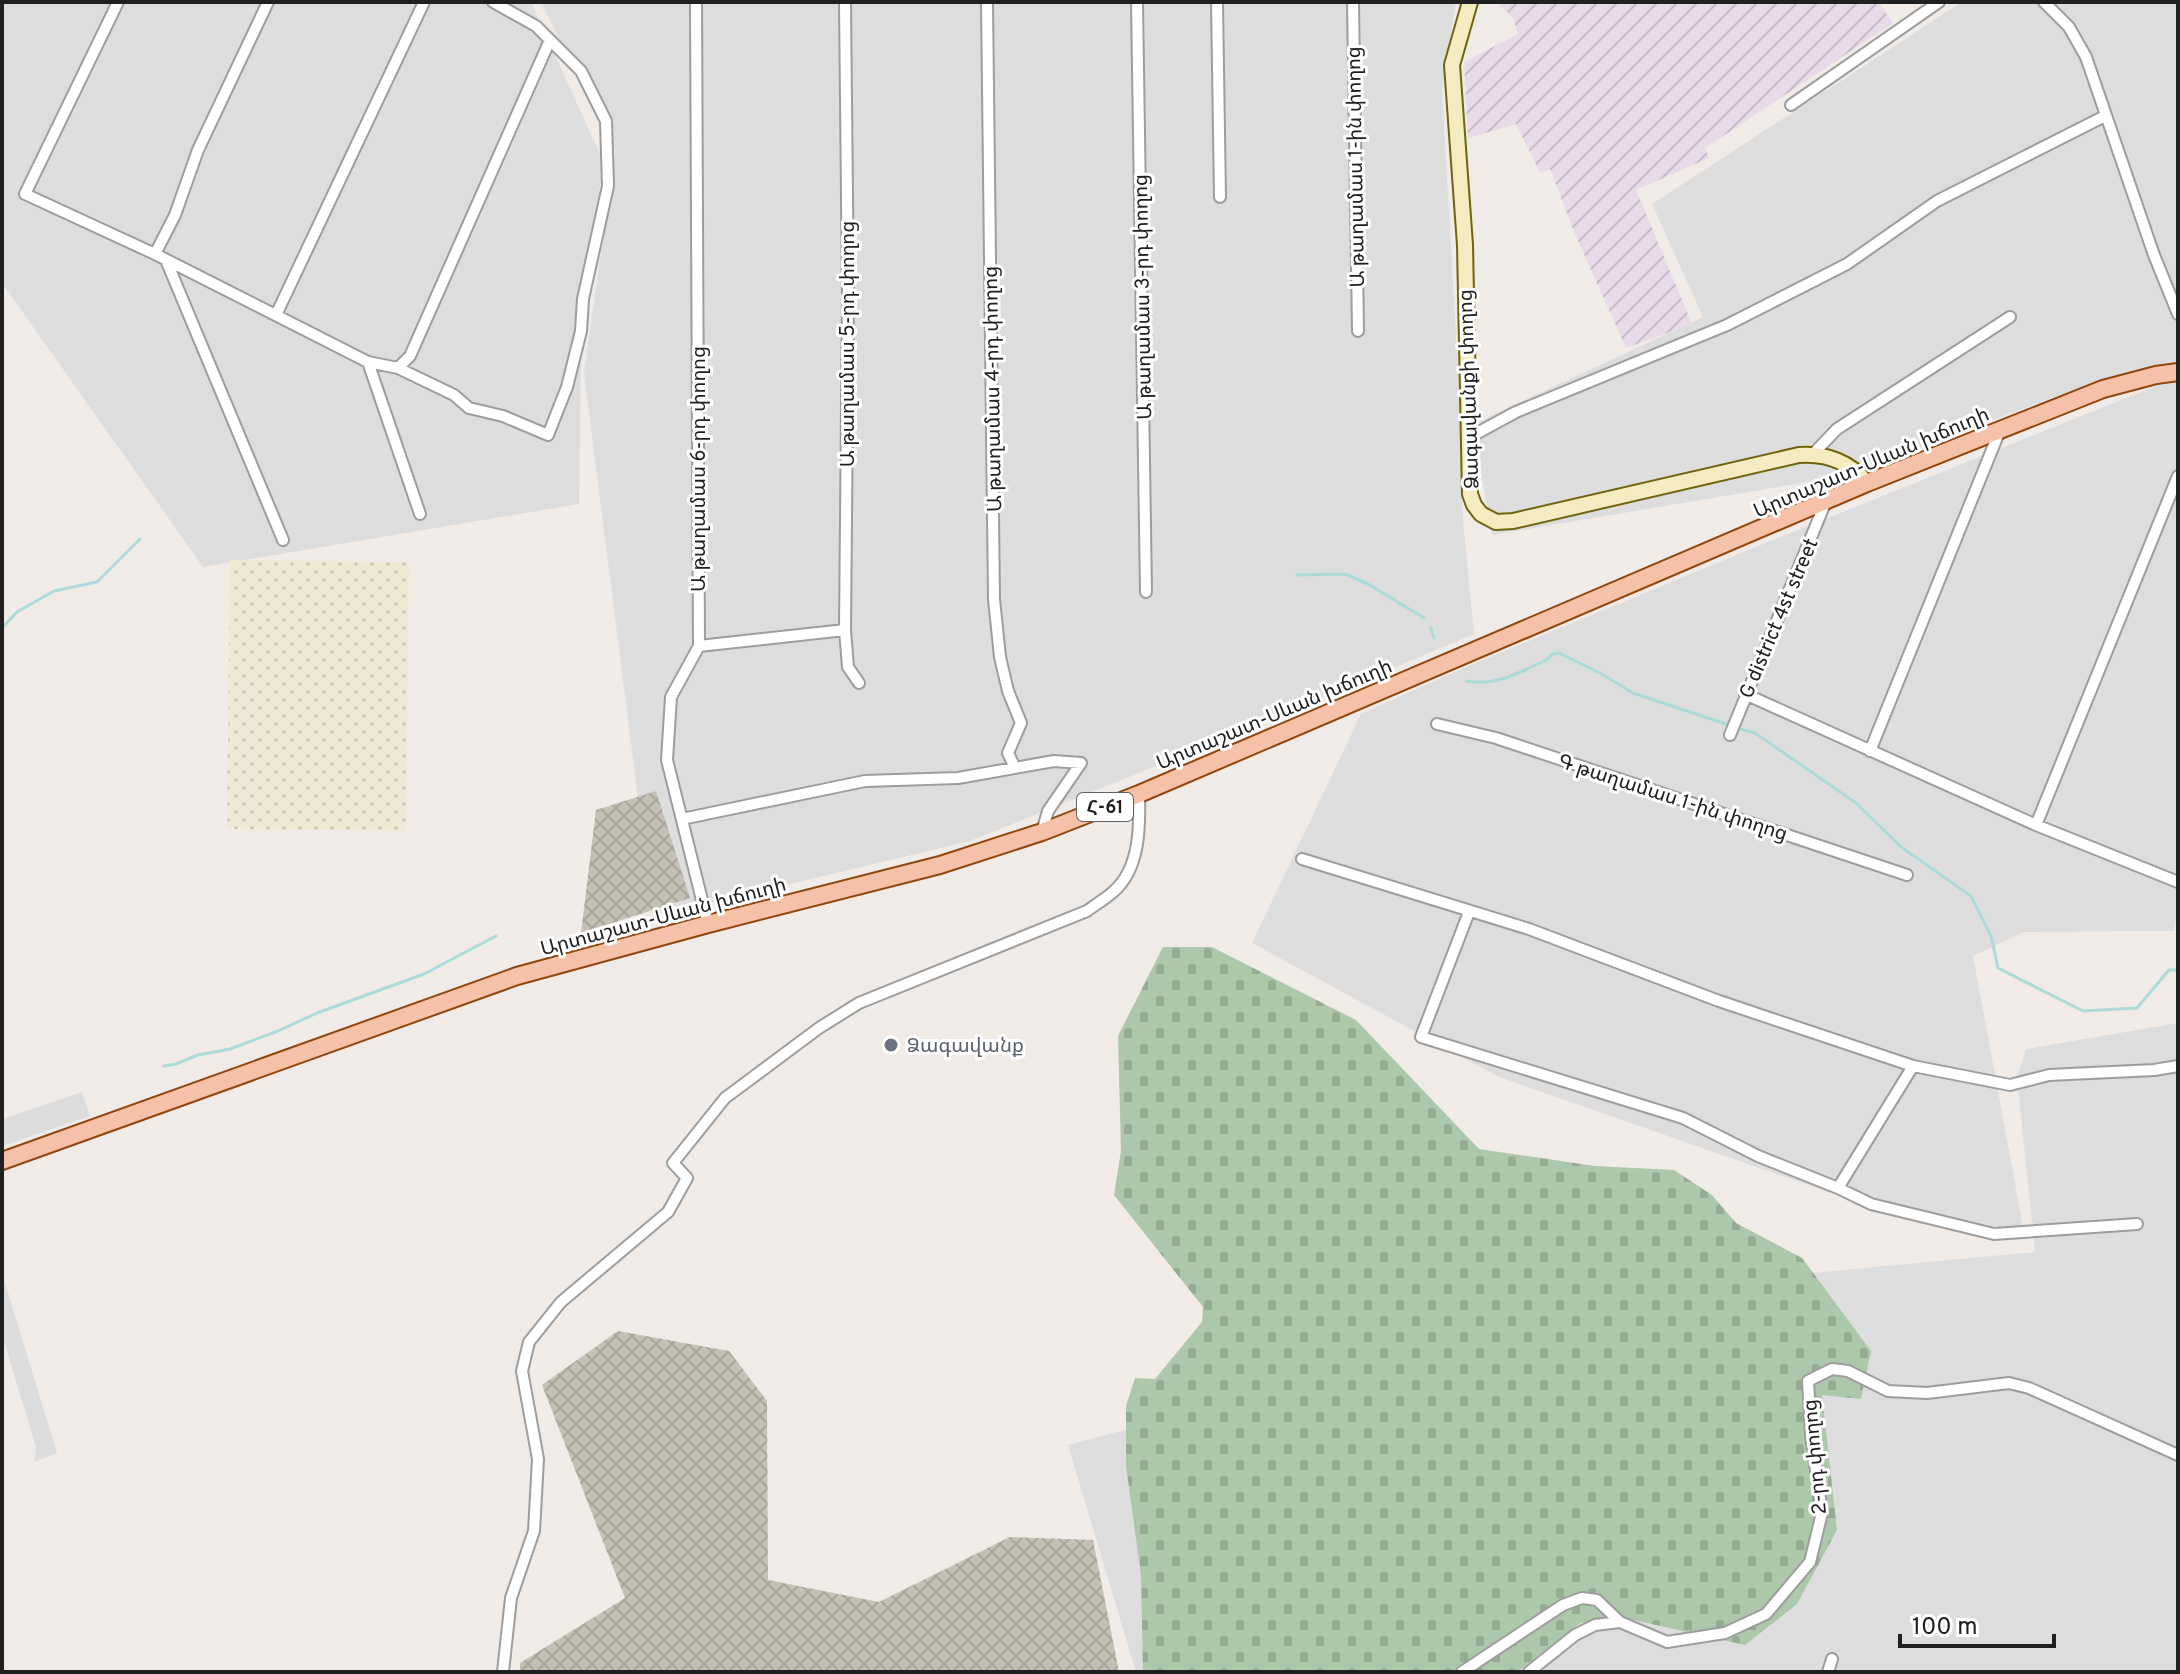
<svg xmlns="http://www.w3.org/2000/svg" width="2180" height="1674" font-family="Overpass,'Noto Sans Armenian',sans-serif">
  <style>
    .residential { fill: #dedddd }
    .industrial { fill: url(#industrial-furrows) }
    .construction { fill: url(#construction-cross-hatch) }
    .farmland { fill: url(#farmland-dots) }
    .cemetery { fill: url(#cemetery-stones) }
    .parking { fill: #dcdcdc }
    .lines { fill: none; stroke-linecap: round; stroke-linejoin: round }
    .stream { stroke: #acdad9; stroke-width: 3 }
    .street-casing { stroke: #9d9d9d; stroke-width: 14 }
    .secondary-casing { stroke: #70640e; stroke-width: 18 }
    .primary-casing { stroke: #90460d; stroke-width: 20 }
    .street { stroke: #fff; stroke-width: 10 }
    .secondary { stroke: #f5ebc1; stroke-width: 14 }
    .primary { stroke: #f5c1a8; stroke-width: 16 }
    .worship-dot { fill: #6b7280; stroke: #fff; stroke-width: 3 }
    .labels { text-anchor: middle; stroke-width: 6; stroke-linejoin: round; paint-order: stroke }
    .shield { fill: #fff; stroke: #636363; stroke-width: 2 }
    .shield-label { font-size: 18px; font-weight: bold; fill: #202020 }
    .street-label { font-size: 20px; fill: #202020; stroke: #fff }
    .worship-label { font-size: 20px; fill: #5b616d; stroke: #fff; text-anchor: start }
  </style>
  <defs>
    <pattern id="industrial-furrows" width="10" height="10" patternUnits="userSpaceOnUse" patternTransform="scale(2)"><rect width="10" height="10" fill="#e8dae8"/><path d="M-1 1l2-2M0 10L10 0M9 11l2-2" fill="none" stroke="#c7bbc7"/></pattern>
    <pattern id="construction-cross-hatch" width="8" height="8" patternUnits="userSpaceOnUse" patternTransform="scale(2)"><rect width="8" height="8" fill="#c4c0b3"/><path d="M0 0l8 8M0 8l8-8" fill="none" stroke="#a8a59a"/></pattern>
    <pattern id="farmland-dots" width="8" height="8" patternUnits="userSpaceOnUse" patternTransform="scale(2)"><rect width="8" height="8" fill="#ede9d5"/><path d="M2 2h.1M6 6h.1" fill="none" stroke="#cbc8b7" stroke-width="1.8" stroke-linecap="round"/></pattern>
    <pattern id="cemetery-stones" width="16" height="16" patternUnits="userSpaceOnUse" patternTransform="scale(2)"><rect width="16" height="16" fill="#adc7aa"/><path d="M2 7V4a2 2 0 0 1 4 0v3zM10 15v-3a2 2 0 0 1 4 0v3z" fill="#95ab92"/></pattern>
  </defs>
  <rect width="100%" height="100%" fill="#f0ebe7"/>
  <!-- residential -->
  <path class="residential" d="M 2,2 L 531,2 L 603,161 L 581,348 L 579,504 L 203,567 L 2,283 Z
    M 541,2 L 1456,2 L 1442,89 L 1457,352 L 1463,520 L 1474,634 L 1236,734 L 970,841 L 653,917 L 584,373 L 615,152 Z
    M 1962,2 L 2178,2 L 2178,364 L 2059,395 L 1844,476 L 1492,535 L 1473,424 L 1703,317 L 1652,204 Z
    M 2178,377 L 2178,904 L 2174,931 L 2024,932 L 1973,956 L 2024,1232 L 1828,1192 L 1499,1077 L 1252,943 L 1361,714 L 1459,670 L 1746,551 Z
    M 2178,1023 L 2178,1672 L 1136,1672 L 1068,1445 L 1663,1287 L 2035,1252 L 2017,1078 L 2026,1049 Z"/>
  <!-- industrial -->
  <path class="industrial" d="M 1497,2 L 1878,2 L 1893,23 L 1705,148 L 1709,158 L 1636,190 L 1692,324 L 1626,348 L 1575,234 L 1550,169 L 1540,173 L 1516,124 L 1468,138 L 1464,62 L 1518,34 L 1513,18 Z"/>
  <!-- construction -->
  <path class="construction" d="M 656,791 L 690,898 L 581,933 L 596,810 Z
    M 618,1331 L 729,1351 L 767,1401 L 768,1580 L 879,1602 L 1010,1537 L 1093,1540 L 1119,1672 L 520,1672 L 520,1663 L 625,1598 L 542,1385 Z"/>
  <!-- farmland -->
  <path class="farmland" d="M 230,560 L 409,562 L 406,831 L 227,829 Z"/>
  <!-- cemetery -->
  <path class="cemetery" d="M 1163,947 L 1212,947 L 1356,1020 L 1479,1149 L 1595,1166 L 1674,1170 L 1712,1195 L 1736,1223 L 1802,1258 L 1871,1351 L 1861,1399 L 1822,1395 L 1837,1530 L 1797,1604 L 1745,1645 L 1616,1616 L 1580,1623 L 1517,1672 L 1143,1672 L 1141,1575 L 1126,1466 L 1126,1406 L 1135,1378 L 1155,1379 L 1202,1322 L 1203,1307 L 1114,1195 L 1121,1151 L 1118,1036 Z"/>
  <!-- parking -->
  <path class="parking" d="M 82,1092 L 90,1116 L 2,1146 L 2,1119 Z
    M 2,1273 L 57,1453 L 34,1462 L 36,1447 L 2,1335 Z"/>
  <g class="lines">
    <!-- stream -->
    <path class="stream" d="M 1297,575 L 1345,574 L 1368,584 L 1424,618
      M 2,628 L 17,612 L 54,591 L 97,582 L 140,539
      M 1431,628 L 1434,638
      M 1467,681 C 1497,687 1522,671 1548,659 L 1552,654 L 1559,653 L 1600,673 L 1633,693 L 1732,726
      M 1737,728 L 1755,733 L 1856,803 L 1901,847 L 1971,896 L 1991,936 L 1998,968 L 2083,1011 L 2137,1008 L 2169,970 L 2178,970
      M 164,1066 L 176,1064 L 198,1055 L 230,1049 L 278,1031 L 317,1013 L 424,974 L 496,936"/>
    <defs>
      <path id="street" d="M 118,2 L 25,194 L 155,254 L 368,362 L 398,368 L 454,395 L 469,408 L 503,416 L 548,435 L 567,387 L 581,331 L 583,299 L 608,186 L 606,121 L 581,71 L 536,26 L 493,2
        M 696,2 L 699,646 L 671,697 L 667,760 L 708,924
        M 845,2 L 848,294 L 845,630 L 848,667 L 859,683
        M 987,2 L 994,599 L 1000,657 L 1008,691 L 1021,723 L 1008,753 L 1015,768
        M 1137,2 L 1146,592
        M 1217,2 L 1220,197
        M 1353,2 L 1358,331
        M 2044,2 L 2069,27 L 2086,57 L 2154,255 L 2178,314
        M 1791,105 L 1939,2
        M 155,254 L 175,215 L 198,150 L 268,2
        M 166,260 L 283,540
        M 276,315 L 424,2
        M 368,362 L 420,514
        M 398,368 L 410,356 L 550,40
        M 1468,438 L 1516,412 L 1727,325 L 1847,264 L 1937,201 L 2105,116
        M 1813,454 L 1837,429 L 2010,317
        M 699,646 L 845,630
        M 1745,694 L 2036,825 L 2178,882
        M 1437,724 L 1496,738 L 1907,875
        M 1730,735 L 1826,501
        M 1870,751 L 2000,430
        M 682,819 L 865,781 L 958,778 L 1054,761 L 1081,763 L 1048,811 L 1042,832
        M 2036,825 L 2178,476
        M 1302,859 L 1529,929 L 1719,1001 L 1913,1066 L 2010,1085 L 2049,1075 L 2154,1070 L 2178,1066
        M 1469,912 L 1421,1037 L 1683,1118 L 1758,1156 L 1838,1188 L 1871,1204 L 1994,1234 L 2137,1224
        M 1838,1188 L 1913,1066
        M 503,1672 L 511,1598 L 534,1531 L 538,1459 L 522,1371 L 529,1342 L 561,1302 L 668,1212 L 687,1178 L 673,1163 L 725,1098 L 819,1028 L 859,1003 L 1087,911 C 1095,905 1105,899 1113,892 C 1140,869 1140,827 1139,794
        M 1462,1672 L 1563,1605 L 1582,1598 L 1597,1600 L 1620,1622 L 1667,1642 L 1725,1633 L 1766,1614 L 1810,1562 L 1822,1513 L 1811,1435 L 1808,1381 L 1832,1369 L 1848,1371 L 1888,1391 L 1927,1393 L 2009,1383 L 2029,1388 L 2178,1455
        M 1529,1672 L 1575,1635 L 1595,1625 L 1620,1622
        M 1828,1672 L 1832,1659"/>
      <path id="secondary" d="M 1470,2 L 1452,65 L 1465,245 L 1470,494 L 1474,505 L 1481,514 L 1496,522 L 1513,521 L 1799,455 C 1826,453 1850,462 1867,483"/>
      <path id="primary" d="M 2,1161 L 517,976 L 708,924 L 940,865 L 1042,832 L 1139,794 L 1867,483 L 2103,389 L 2156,375 L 2178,372"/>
    </defs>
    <!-- street casing -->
    <use href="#street" class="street-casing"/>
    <!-- secondary casing -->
    <use href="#secondary" class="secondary-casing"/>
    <!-- primary casing -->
    <use href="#primary" class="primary-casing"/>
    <!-- street -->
    <use href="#street" class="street"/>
    <!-- secondary -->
    <use href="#secondary" class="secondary"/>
    <!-- primary -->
    <use href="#primary" class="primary"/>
  </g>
  <!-- markers -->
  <circle class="worship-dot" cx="891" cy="1045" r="8"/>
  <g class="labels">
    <!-- shield labels -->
    <rect class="shield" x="1077" y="793" width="56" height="28" rx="6"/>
    <g class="shield-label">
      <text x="1105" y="813">Հ-61</text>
    </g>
    <!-- street labels -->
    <g class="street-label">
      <text transform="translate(1355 167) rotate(-91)" y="7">Ա թաղամաս 1-ին փողոց</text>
      <text transform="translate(1142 297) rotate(-91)" y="7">Ա թաղամաս 3-րդ փողոց</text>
      <text transform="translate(847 344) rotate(-90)" y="7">Ա թաղամաս 5-րդ փողոց</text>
      <text transform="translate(992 389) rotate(-91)" y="7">Ա թաղամաս 4-րդ փողոց</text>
      <text transform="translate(1468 389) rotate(-92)" y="7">Ձագավանքի փողոց</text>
      <text transform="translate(1871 462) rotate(-23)" y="7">Արտաշատ-Սևան խճուղի</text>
      <text transform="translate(698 469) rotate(-90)" y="7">Ա թաղամաս 6-րդ փողոց</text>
      <text transform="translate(1778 618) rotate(-67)" y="7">G district 4st street</text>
      <text transform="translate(1274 714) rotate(-23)" y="7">Արտաշատ-Սևան խճուղի</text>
      <text transform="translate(1673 797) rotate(18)" y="7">Գ թաղամաս 1-ին փողոց</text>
      <text transform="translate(663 916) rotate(-15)" y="7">Արտաշատ-Սևան խճուղի</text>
      <text transform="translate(1814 1457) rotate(-95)" y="7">2-րդ փողոց</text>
    </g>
    <!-- worship labels -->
    <g class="worship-label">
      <text x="907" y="1052">Ձագավանք</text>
    </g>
  </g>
  <!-- border -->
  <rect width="2180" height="1674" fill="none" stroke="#202020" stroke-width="8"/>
  <!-- scale -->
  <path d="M1900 1634v12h154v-12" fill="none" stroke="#202020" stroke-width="4"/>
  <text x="1912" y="1634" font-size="24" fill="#202020" stroke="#ffffff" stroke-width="6" paint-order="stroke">100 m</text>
</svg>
